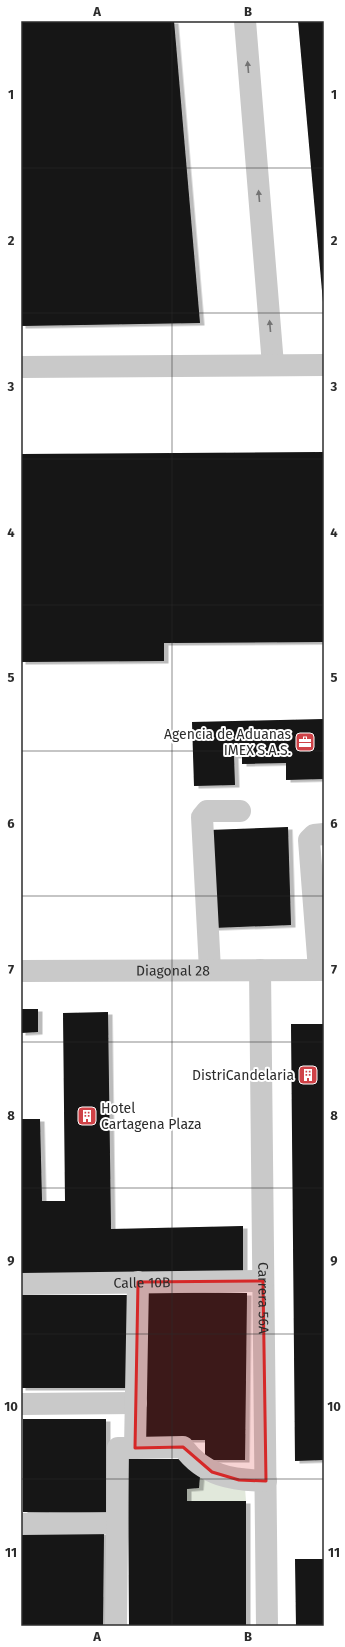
<svg xmlns="http://www.w3.org/2000/svg" width="345" height="1647" font-family="'Fira Sans',sans-serif">
  <style>
    .green { fill: #e1e8db }
    .building { fill: #131313; filter: url(#shadow) }
    .lines { fill: none; stroke-linecap: round; stroke-linejoin: round }
    .minor { stroke: #c9c9c9; stroke-width: 22 }
    .oneway { fill: #737373 }
    .marked { fill: #d62828; fill-opacity: 0.2; stroke: #d62828; stroke-width: 3; stroke-linejoin: round }
    .grid { fill: none; stroke: #2c2c2c; stroke-width: 1; stroke-opacity: 0.55 }
    .labels { text-anchor: middle; stroke-width: 4; stroke-linejoin: round; paint-order: stroke }
    .poi-label { font-size: 14px; fill: #2c2c2c; stroke: #fff; text-anchor: end }
    .street-label { font-size: 14px; fill: #2c2c2c; stroke: #fff }
    .neatline { fill: none; stroke: #2c2c2c; stroke-width: 1.5 }
    .grid-label { font-size: 13px; text-anchor: middle; font-weight: bold; fill: #2c2c2c }
  </style>
  <defs>
    <filter id="shadow"><feDropShadow dx="4.5" dy="2.5" stdDeviation="0" flood-color="#0004"/></filter>
  </defs>
  <rect width="100%" height="100%" fill="#fff"/>
  <!-- green -->
  <path class="green" d="M 200,1476 L 245,1488 L 246,1501 L 187,1501 L 187,1489 L 199,1488 Z"/>
  <!-- building -->
  <path class="building" d="M 21,21 L 174,21 L 200,323 L 21,326 Z
    M 298,21 L 324,21 L 324,302 L 323,302 Z
    M 324,452 L 324,642 L 164,643 L 164,635 L 164,661 L 21,662 L 21,454 Z
    M 324,719 L 324,779 L 286,780 L 286,763 L 242,764 L 242,755 L 234,756 L 235,785 L 194,786 L 192,722 Z
    M 288,827 L 291,925 L 213,928 L 209,830 Z
    M 21,1009 L 38,1009 L 38,1032 L 21,1033 Z
    M 108,1012 L 111,1229 L 243,1226 L 243,1273 L 21,1276 L 21,1119 L 40,1119 L 42,1201 L 65,1201 L 63,1013 Z
    M 291,1024 L 324,1024 L 324,1460 L 295,1461 Z
    M 146,1292 L 247,1293 L 245,1460 L 205,1460 L 205,1440 L 144,1440 Z
    M 21,1295 L 131,1295 L 131,1388 L 21,1388 Z
    M 23,1419 L 106,1419 L 106,1513 L 23,1512 Z
    M 128,1459 L 180,1459 L 200,1476 L 199,1488 L 187,1489 L 187,1501 L 246,1501 L 246,1626 L 129,1626 Z
    M 21,1532 L 104,1532 L 103,1626 L 21,1626 Z
    M 295,1559 L 324,1559 L 324,1626 L 296,1626 Z"/>
  <g class="lines">
    <!-- minor -->
    <g class="minor">
      <path d="M 245,21 L 273,365"/>
      <path d="M 21,367 L 324,365"/>
      <path d="M 210,970 L 202,817 L 207,811 L 240,811"/>
      <path id="s1" d="M 260,970 L 267,1626"/>
      <path d="M 319,970 L 309,840 L 314,835 L 324,834"/>
      <path id="s2" d="M 21,971 L 324,970"/>
      <path id="s3" d="M 21,1284 L 263,1281"/>
      <path d="M 21,1404 L 136,1403"/>
      <path d="M 135,1448 L 183,1447 C 204,1476 232,1480 266,1481"/>
      <path d="M 21,1524 L 117,1523"/>
      <path d="M 116,1626 L 118,1448 L 135,1448 L 138,1282"/>
    </g>
  </g>
  <!-- one-way arrows -->
  <defs><path id="oneway-solid" d="M-6-.8H1V-3.2L6.5 0L1 3.2V.8H-6Z"/></defs>
  <g class="oneway">
    <use href="#oneway-solid" transform="translate(248 67) rotate(-95)"/>
    <use href="#oneway-solid" transform="translate(259 196) rotate(-95)"/>
    <use href="#oneway-solid" transform="translate(270 326) rotate(-95)"/>
  </g>
  <!-- marked area -->
  <path class="marked" d="M 263,1281 L 266,1481 L 239,1480 L 212,1472 L 183,1447 L 135,1448 L 138,1282 Z"/>
  <!-- grid -->
  <path class="grid" d="M 172,21 L 172,1626M 21,168 L 324,168M 21,313 L 324,313M 21,459 L 324,459M 21,605 L 324,605M 21,751 L 324,751M 21,896 L 324,896M 21,1042 L 324,1042M 21,1188 L 324,1188M 21,1334 L 324,1334M 21,1479 L 324,1479"/>
  <!-- icons -->
  <defs>
    <symbol id="office-square" viewBox="-11 -11 22 22"><rect x="-9" y="-9" width="18" height="18" rx="4" fill="#cf4247" stroke="#fff"/><path d="M-6-3h4V-5.5h4V-3h4V5H-6ZM-1-4.5V-3h2v-1.5ZM-6 0V1H6V0Z" fill="#fff"/></symbol>
    <symbol id="building-square" viewBox="-11 -11 22 22"><rect x="-9" y="-9" width="18" height="18" rx="4" fill="#cf4247" stroke="#fff"/><path d="M-4-6H4V6H1V3H-1V6H-4ZM-2.5-4.3h1.7v1.8h-1.7ZM.8-4.3h1.7v1.8H.8ZM-2.5-1h1.7V.8h-1.7ZM.8-1h1.7V.8H.8Z" fill="#fff"/></symbol>
  </defs>
  <g fill-rule="evenodd">
    <use href="#office-square" x="294" y="731" width="22" height="22"/>
    <use href="#building-square" x="297" y="1064" width="22" height="22"/>
    <use href="#building-square" x="76" y="1105" width="22" height="22"/>
  </g>
  <g class="labels">
    <!-- poi labels -->
    <g class="poi-label">
      <text x="291" y="739">Agencia de Aduanas<tspan x="291" dy="16">IMEX S.A.S.</tspan></text>
      <text x="294" y="1080">DistriCandelaria</text>
      <text x="101" y="1113" text-anchor="start">Hotel<tspan x="101" dy="16">Cartagena Plaza</tspan></text>
    </g>
    <!-- street labels -->
    <g class="street-label">
      <text dy="5" stroke="none"><textPath href="#s2" startOffset="152">Diagonal 28</textPath></text>
      <text dy="5" stroke="none"><textPath href="#s3" startOffset="121">Calle 10B</textPath></text>
      <text dy="5" stroke="none"><textPath href="#s1" startOffset="328">Carrera 56A</textPath></text>
    </g>
  </g>
  <!-- border -->
  <rect width="345" height="1647" fill="none" stroke="#ffffff" stroke-width="44"/>
  <rect x="22" y="22" width="301" height="1603" class="neatline"/>
  <g class="grid-label">
    <text x="97" y="16">A</text>
    <text x="248" y="16">B</text>
    <text x="11" y="99">1</text>
    <text x="334" y="99">1</text>
    <text x="11" y="245">2</text>
    <text x="334" y="245">2</text>
    <text x="11" y="391">3</text>
    <text x="334" y="391">3</text>
    <text x="11" y="537">4</text>
    <text x="334" y="537">4</text>
    <text x="11" y="682">5</text>
    <text x="334" y="682">5</text>
    <text x="11" y="828">6</text>
    <text x="334" y="828">6</text>
    <text x="11" y="974">7</text>
    <text x="334" y="974">7</text>
    <text x="11" y="1120">8</text>
    <text x="334" y="1120">8</text>
    <text x="11" y="1265">9</text>
    <text x="334" y="1265">9</text>
    <text x="11" y="1411">10</text>
    <text x="334" y="1411">10</text>
    <text x="11" y="1557">11</text>
    <text x="334" y="1557">11</text>
    <text x="97" y="1641">A</text>
    <text x="248" y="1641">B</text>
  </g>
</svg>
